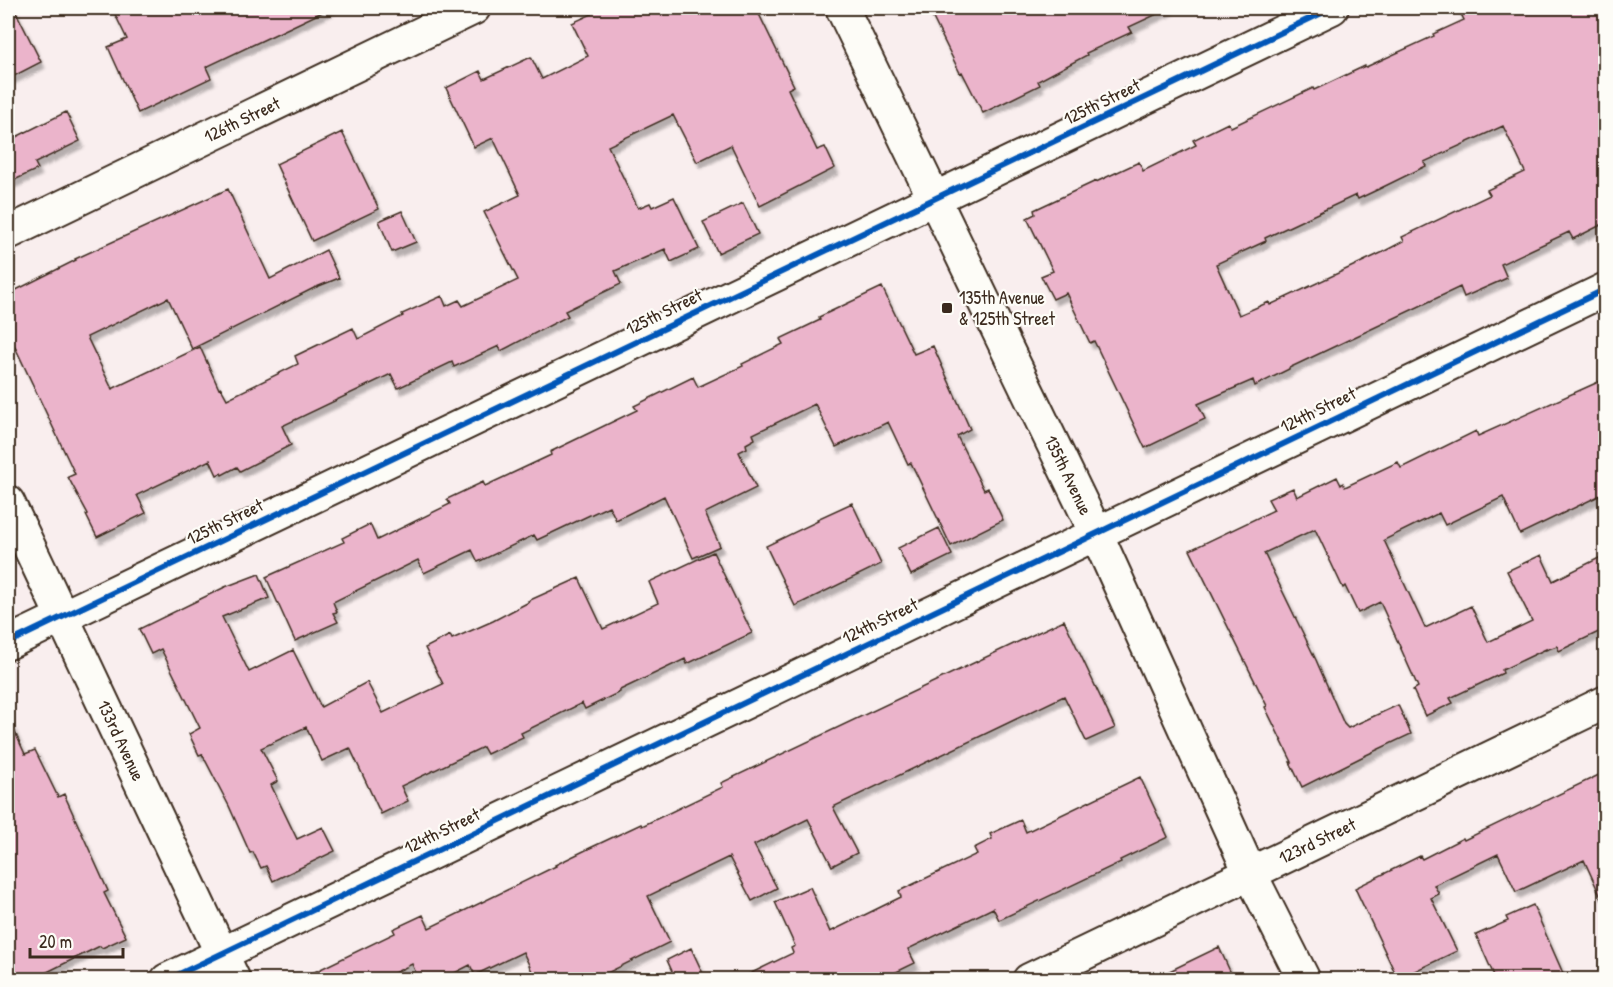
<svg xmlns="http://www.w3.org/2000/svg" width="1613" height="987" font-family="'Patrick Hand',sans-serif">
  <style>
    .building { fill: #ebb4cb; stroke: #3b2a1e; stroke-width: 1.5; fill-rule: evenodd; filter: url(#shadow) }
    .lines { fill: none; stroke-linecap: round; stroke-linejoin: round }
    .street-casing { stroke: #3b2a1e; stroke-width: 36 }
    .street { stroke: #fdfcf7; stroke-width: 32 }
    .cycleway-casing { stroke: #fdfcf7; stroke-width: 10 }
    .cycleway { stroke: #0057b8; stroke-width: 6 }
    .poi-dot { fill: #3b2a1e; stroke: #fdfcf7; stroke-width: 2 }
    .labels { text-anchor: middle; stroke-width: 4.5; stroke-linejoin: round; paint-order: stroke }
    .street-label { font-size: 18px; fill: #3b2a1e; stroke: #fdfcf7 }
    .poi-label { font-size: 18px; fill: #3b2a1e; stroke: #fdfcf7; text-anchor: start }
  </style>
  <defs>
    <filter id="shadow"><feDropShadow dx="3.5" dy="6" stdDeviation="1.5" flood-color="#0004"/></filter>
  </defs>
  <rect width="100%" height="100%" fill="#f9eeee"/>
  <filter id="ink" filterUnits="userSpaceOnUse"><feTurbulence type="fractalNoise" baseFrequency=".0167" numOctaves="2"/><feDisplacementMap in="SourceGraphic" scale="12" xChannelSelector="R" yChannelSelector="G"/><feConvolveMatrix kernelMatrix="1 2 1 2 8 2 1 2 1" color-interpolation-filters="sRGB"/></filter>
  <g filter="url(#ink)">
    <!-- building -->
    <path class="building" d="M 8,8 L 14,8 L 41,62 L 8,79 Z
      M 112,8 L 331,8 L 206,67 L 211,78 L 138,113 L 108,47 L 127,39 Z
      M 589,8 L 756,8 L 794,86 L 788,89 L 817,150 L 825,147 L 835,168 L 760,206 L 731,145 L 697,162 L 673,115 L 608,146 L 638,208 L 650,203 L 652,207 L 674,197 L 699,249 L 671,262 L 665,249 L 615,271 L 621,284 L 565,311 L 568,316 L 501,351 L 499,346 L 454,367 L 452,362 L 398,388 L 391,374 L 282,426 L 291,445 L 240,471 L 237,467 L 222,475 L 221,473 L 217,475 L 210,460 L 137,495 L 146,513 L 97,537 L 86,515 L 88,514 L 68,477 L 75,474 L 8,332 L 8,294 L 76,260 L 75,259 L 228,189 L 270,279 L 326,250 L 339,278 L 314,288 L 192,349 L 168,298 L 87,337 L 112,389 L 200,347 L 219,389 L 221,388 L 227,399 L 298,364 L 295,356 L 353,328 L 358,339 L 403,316 L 402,314 L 442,296 L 446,306 L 459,300 L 463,306 L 518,280 L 484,212 L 520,195 L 493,138 L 474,147 L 446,88 L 480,71 L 484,79 L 531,57 L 542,79 L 588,56 L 572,23 L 592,14 Z
      M 928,8 L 1170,8 L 1129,27 L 1132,32 L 1086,53 L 1087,55 L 1038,81 L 1040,85 L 983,113 L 962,72 L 960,73 Z
      M 1458,8 L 1605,8 L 1605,223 L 1573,239 L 1569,232 L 1501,264 L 1507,278 L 1464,297 L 1460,287 L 1289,368 L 1289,369 L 1255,386 L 1253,380 L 1198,404 L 1205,419 L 1145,448 L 1094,341 L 1090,343 L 1066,293 L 1053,299 L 1041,276 L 1053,271 L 1027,218 L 1035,214 L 1034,210 L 1096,181 L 1096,182 L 1139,162 L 1143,171 L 1196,145 L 1193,140 L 1228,123 L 1231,127 L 1313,88 L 1314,90 L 1365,66 L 1366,67 L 1434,36 L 1433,34 L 1464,20 ZM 1503,126 L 1525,172 L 1487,190 L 1490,195 L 1402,237 L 1404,241 L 1381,253 L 1270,305 L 1269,302 L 1239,315 L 1216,264 L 1266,241 L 1265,238 L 1356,195 L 1358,199 L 1379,189 L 1426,166 L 1424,162 Z
      M 66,112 L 80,141 L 35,163 L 38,169 L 8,183 L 8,141 Z
      M 342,132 L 379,209 L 312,241 L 276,164 Z
      M 743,203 L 758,234 L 718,253 L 703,222 Z
      M 402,211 L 416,242 L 392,252 L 379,221 Z
      M 882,287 L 914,354 L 933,346 L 970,429 L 957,436 L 984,490 L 988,488 L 1003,520 L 951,546 L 911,463 L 908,464 L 888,422 L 836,447 L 815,404 L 753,434 L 755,439 L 746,444 L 747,448 L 739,452 L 756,488 L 705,513 L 720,546 L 693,558 L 664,496 L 616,520 L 609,506 L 537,540 L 534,535 L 478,562 L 472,550 L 424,573 L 418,560 L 333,602 L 337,612 L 333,613 L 338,622 L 295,641 L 266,577 L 344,542 L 342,538 L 370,524 L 377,540 L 450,504 L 447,499 L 483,482 L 485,486 L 551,455 L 550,452 L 637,410 L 634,406 L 693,377 L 698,387 L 743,366 L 742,364 L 783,344 L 780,339 L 820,320 L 819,317 Z
      M 1605,379 L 1605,493 L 1520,534 L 1503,497 L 1445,525 L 1439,513 L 1384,540 L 1425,628 L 1471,606 L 1488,642 L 1532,621 L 1507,571 L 1541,555 L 1553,581 L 1605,555 L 1605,629 L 1559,651 L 1557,646 L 1546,650 L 1546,649 L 1502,670 L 1503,673 L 1450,698 L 1453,703 L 1425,716 L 1413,690 L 1418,687 L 1380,602 L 1358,613 L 1345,586 L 1343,588 L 1315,529 L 1264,553 L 1316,660 L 1344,724 L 1348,728 L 1398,705 L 1411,734 L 1362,757 L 1302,787 L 1290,762 L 1292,762 L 1265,707 L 1267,706 L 1190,550 L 1274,510 L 1268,499 L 1293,488 L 1297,497 L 1337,477 L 1341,485 L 1343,483 L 1345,487 L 1398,462 L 1401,468 L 1476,431 L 1478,436 Z
      M 852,503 L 881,564 L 795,606 L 766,546 L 818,521 L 817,519 Z
      M 939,528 L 952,555 L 911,575 L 898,548 Z
      M 713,552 L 752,633 L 687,664 L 685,659 L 620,690 L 620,692 L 585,709 L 582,703 L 521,733 L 523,737 L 487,754 L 483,747 L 401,786 L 408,801 L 381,814 L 350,748 L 322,761 L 306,727 L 261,748 L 278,781 L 271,785 L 297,839 L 323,827 L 335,851 L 273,881 L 266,866 L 261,868 L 253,852 L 250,853 L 229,806 L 202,754 L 199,755 L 189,734 L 200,728 L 161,649 L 151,654 L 139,629 L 225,587 L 259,574 L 269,598 L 222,617 L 249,672 L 293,650 L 321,707 L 367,682 L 383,713 L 443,684 L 425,648 L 450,635 L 452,639 L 493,621 L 529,602 L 528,601 L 579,578 L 603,629 L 658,603 L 649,582 Z
      M 1064,620 L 1115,728 L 1086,741 L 1064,696 L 833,807 L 857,853 L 832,866 L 808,819 L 754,845 L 777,888 L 752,901 L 729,857 L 648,896 L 670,942 L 607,973 L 610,980 L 536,980 L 523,952 L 475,975 L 470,965 L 441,980 L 419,980 L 412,964 L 380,980 L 298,980 L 395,933 L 393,929 L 423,915 L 429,928 L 556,866 L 555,865 L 590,848 L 641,824 L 642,826 L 723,787 L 721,783 Z
      M 8,717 L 25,754 L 35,750 L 58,797 L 64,794 L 108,891 L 104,893 L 126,937 L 102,948 L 100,946 L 31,980 L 8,980 Z
      M 1605,772 L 1605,906 L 1584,860 L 1516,892 L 1498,854 L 1434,885 L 1439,894 L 1431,898 L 1457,951 L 1398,979 L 1355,888 L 1420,856 L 1422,859 L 1463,838 L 1464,840 Z
      M 1140,777 L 1168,837 L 1120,860 L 1121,862 L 999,920 L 993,908 L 908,949 L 915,963 L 880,980 L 737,980 L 793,953 L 791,948 L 795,946 L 775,902 L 810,887 L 830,932 L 901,897 L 899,891 L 977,854 L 974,848 L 992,839 L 990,834 L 1021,820 L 1026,832 Z
      M 1533,905 L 1566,980 L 1496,980 L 1476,935 L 1508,921 L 1506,917 Z
      M 1219,947 L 1234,980 L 1151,980 Z
      M 691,948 L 706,980 L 676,980 L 667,960 Z"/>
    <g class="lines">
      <defs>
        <g id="street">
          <path id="s1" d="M 842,8 L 1096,533 L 1250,873 L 1304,980"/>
          <path id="s2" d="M 8,233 L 474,8"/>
          <path id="s3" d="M 8,502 L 234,980"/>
          <path d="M 8,643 L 1332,8"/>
          <path d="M 167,980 L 1606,289"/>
          <path id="s4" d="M 1029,980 L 1606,702"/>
        </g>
      </defs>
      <!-- street casing -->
      <use href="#street" class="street-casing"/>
      <!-- street -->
      <use href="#street" class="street"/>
      <defs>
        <path id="cycleway" d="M 8,643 L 1332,8
          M 167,980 L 1606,289"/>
      </defs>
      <!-- cycleway casing -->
      <use href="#cycleway" class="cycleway-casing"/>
      <!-- cycleway -->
      <use href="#cycleway" class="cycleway"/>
    </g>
  </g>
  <!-- markers -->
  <rect class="poi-dot" x="941" y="302" width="12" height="12" rx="3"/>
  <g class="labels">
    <!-- street labels -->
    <g class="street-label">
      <text transform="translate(1102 102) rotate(-26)" y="6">125th Street</text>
      <text dy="6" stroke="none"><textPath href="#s2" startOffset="260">126th Street</textPath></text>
      <text transform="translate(664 312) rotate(-26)" y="6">125th Street</text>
      <text transform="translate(1318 410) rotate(-26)" y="6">124th Street</text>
      <text dy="6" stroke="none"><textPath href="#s1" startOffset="519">135th Avenue</textPath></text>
      <text transform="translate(225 522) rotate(-26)" y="6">125th Street</text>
      <text transform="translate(880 621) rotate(-26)" y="6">124th Street</text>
      <text dy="6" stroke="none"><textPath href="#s3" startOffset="264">133rd Avenue</textPath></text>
      <text transform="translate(442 831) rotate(-26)" y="6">124th Street</text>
      <text dy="6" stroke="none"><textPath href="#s4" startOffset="320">123rd Street</textPath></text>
    </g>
    <!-- poi labels -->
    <g class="poi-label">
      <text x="959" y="304">135th Avenue<tspan x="959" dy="21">&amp; 125th Street</tspan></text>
    </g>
  </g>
  <!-- margin -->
  <rect width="1613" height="987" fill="none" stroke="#fdfcf7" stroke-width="30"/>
  <rect x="15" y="15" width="1583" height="957" fill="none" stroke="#3b2a1e" stroke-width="2" filter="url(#ink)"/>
  <!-- scale -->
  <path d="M30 948v9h93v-9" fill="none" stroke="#3b2a1e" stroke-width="3"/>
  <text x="39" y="948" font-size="18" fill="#3b2a1e" stroke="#fdfcf7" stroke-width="4.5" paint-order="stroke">20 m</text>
</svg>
